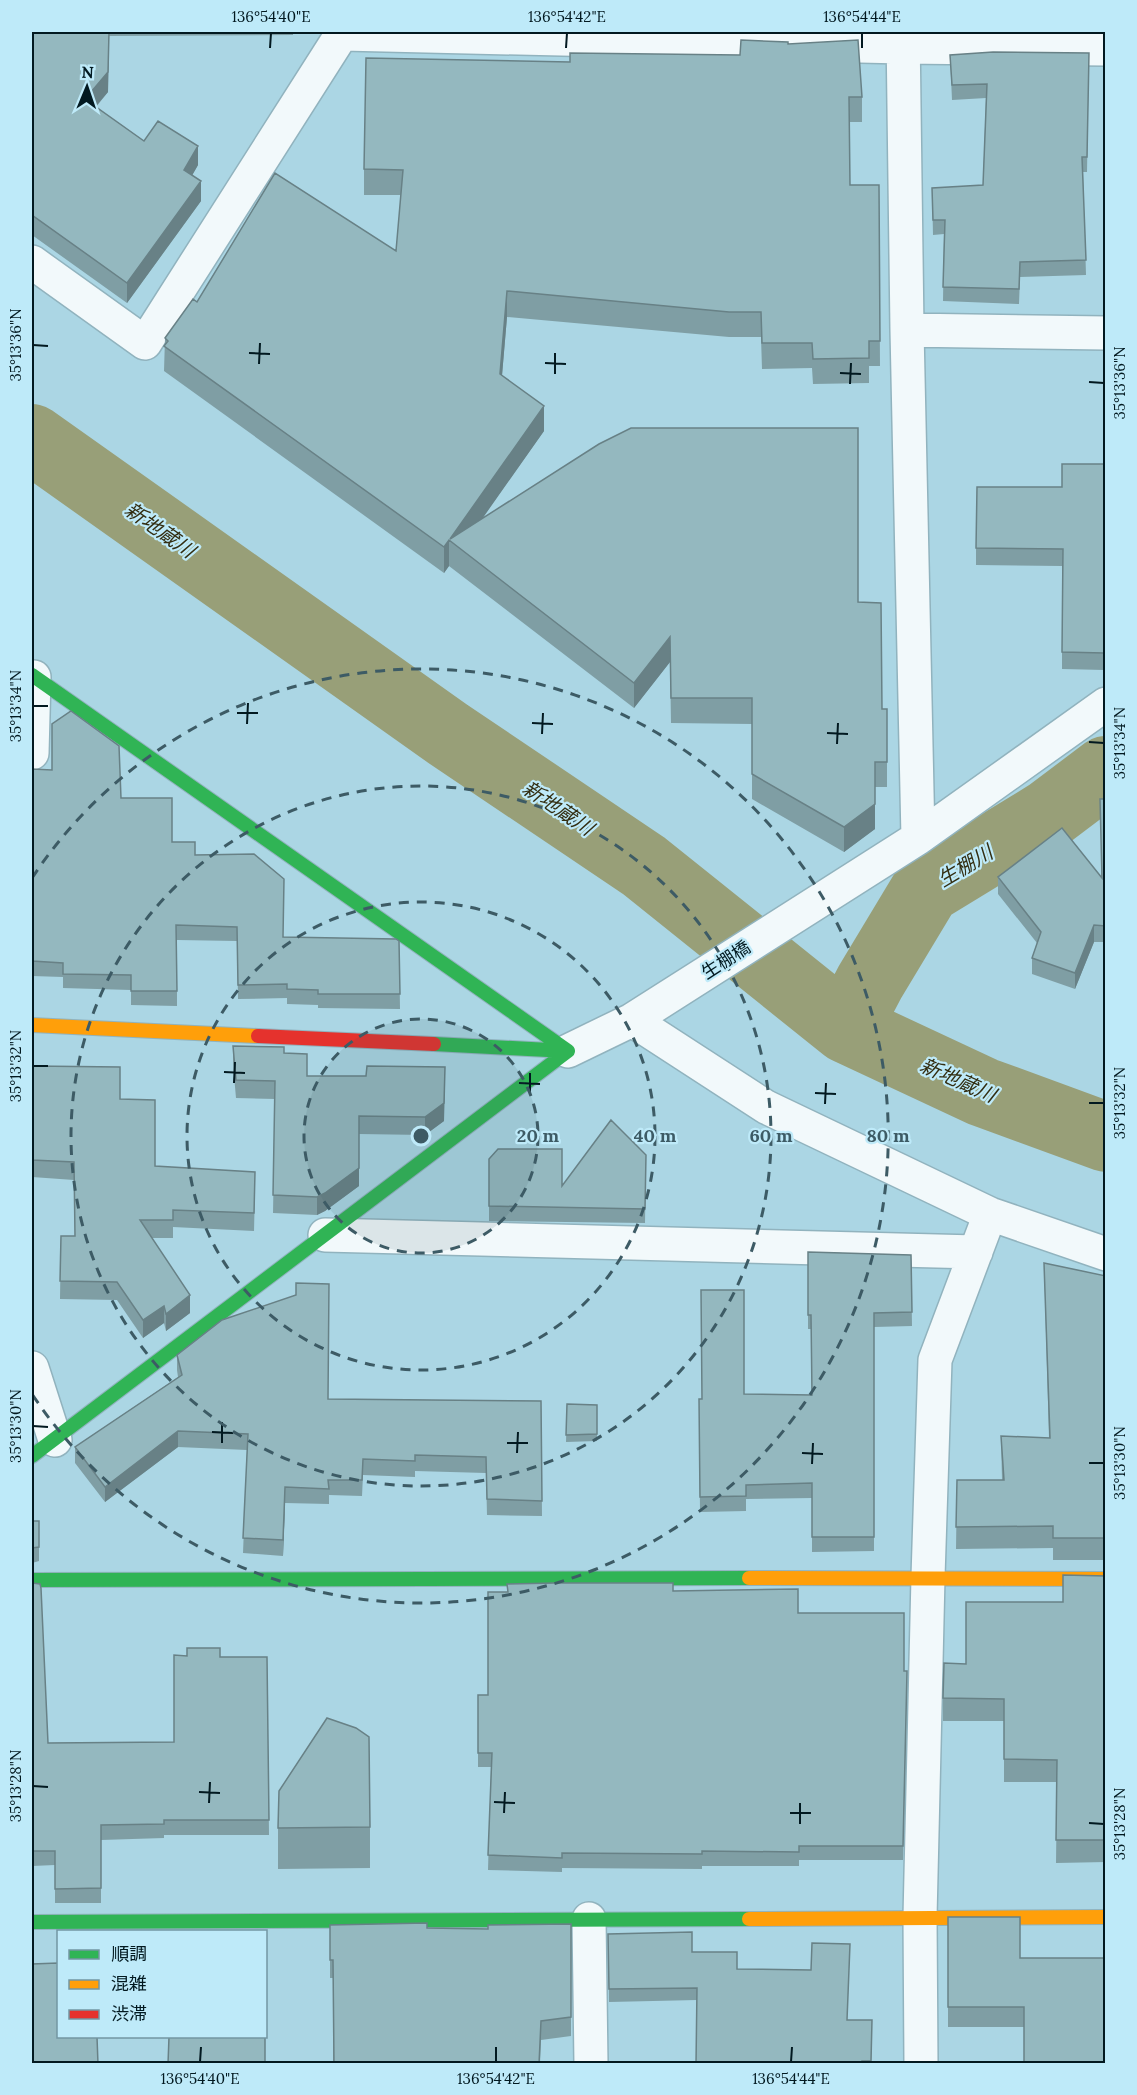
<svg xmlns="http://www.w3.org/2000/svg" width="1137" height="2095" font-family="Lora,'Noto Sans JP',serif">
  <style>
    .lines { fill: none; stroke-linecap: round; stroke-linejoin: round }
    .river { stroke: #989f78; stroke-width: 70 }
    .street-casing { stroke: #91b3be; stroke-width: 36 }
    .fast-casing { stroke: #91b3be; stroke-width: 16 }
    .slow-casing { stroke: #91b3be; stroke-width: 16 }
    .jam-casing { stroke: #91b3be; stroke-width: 16 }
    .street { stroke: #f2f9fb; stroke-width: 33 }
    .fast { stroke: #30b455; stroke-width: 14 }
    .slow { stroke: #ff9f0a; stroke-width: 14 }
    .jam { stroke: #e5322d; stroke-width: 14 }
    .wall { fill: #7f9ea4 }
    .shaded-wall { fill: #688186 }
    .building { fill: #94b8bf; stroke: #688186; stroke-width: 1.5 }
    .ticks { fill: none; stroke: #021920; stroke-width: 2 }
    .ring { fill: none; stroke: #3d5b65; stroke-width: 3; stroke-dasharray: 10 8 }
    .labels { text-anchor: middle; stroke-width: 4.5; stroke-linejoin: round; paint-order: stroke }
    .street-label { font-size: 18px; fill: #021920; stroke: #beeaf9 }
    .water-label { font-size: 20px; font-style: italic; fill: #332e12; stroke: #beeaf9 }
    .centre { fill: #3d5b65; stroke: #beeaf9; stroke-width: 3 }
    .ring-label { font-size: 18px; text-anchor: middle; font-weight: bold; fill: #3d5b65; stroke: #beeaf9; stroke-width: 4.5; stroke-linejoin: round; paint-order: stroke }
    .neatline { fill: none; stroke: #021920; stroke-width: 2 }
    .ticks-label { font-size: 15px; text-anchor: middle; fill: #021920 }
  </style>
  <rect width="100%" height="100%" fill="#abd6e4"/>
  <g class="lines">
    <!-- river -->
    <path class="river" d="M 32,439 L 448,734 L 644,866 L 846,1028 L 983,1092 L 1106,1137
      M 846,1028 L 870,982 L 926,889 L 1049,814 L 1106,771"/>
    <defs>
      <path id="street" d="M 903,32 L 907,330 L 918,838
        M 343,34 L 903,47 L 1106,49
        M 32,262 L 145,343 L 343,32
        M 907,330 L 1106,333
        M 32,753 L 34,677
        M 632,1020 L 766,1107 L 990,1214 L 1106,1254
        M 568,1051 L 632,1020 L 918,838 L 1106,704
        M 325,1235 L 976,1252
        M 32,1368 L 55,1440
        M 589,1919 L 591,2064
        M 921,2064 L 920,1917 L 928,1577 L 935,1360 L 990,1214"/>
      <path id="fast" d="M 32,675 L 568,1051 L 434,1044
        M 32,1456 L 568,1051
        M 32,1580 L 749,1578
        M 32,1922 L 749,1919"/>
      <path id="slow" d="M 32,1025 L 258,1036
        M 749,1578 L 1106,1579
        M 749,1919 L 1106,1917"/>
      <path id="jam" d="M 258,1036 L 434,1044"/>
    </defs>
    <!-- street casing -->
    <use href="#street" class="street-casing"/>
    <!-- fast casing -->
    <use href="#fast" class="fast-casing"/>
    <!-- slow casing -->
    <use href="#slow" class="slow-casing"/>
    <!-- jam casing -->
    <use href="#jam" class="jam-casing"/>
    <!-- street -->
    <use href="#street" class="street"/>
    <!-- fast -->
    <use href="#fast" class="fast"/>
    <!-- slow -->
    <use href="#slow" class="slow"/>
    <!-- jam -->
    <use href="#jam" class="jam"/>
  </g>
  <!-- wall -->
  <path class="wall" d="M 32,32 L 293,32 L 293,35 L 109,36 L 108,92 L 96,107 L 144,141 L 198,165 L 192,175 L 201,201 L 127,303 L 32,235 Z
    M 788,44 L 862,97 L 862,122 L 849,122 L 850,185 L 879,185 L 880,366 L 869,366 L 869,383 L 813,384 L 812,368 L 762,369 L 761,337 L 729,337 L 507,317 L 502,375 L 544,431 L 482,518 L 858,602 L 882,709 L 887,709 L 887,787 L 875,787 L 875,829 L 844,852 L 752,799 L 752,724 L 671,723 L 670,662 L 634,708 L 449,566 L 444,573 L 164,371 L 165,338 L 197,302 L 396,251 L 401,195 L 364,195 L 364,169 L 570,62 L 740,55 Z
    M 1089,53 L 1087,172 L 1083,172 L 1086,275 L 1020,277 L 1019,304 L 943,301 L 944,234 L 933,235 L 932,188 L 983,185 L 986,98 L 952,100 L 950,55 Z
    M 1106,464 L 1106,626 L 1104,670 L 1062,669 L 1062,566 L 976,565 L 976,548 L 1062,487 Z
    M 32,769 L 121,798 L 172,842 L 195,855 L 284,937 L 399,941 L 400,1009 L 318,1008 L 318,1005 L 287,1004 L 287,998 L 238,999 L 237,941 L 177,940 L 177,1006 L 131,1005 L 131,990 L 63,988 L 63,977 L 32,976 Z
    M 1106,799 L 1106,942 L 1094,942 L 1075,989 L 1032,974 L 1032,958 L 1037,943 L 998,894 L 998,877 L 1101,877 Z
    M 233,1046 L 284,1053 L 307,1076 L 444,1121 L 425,1135 L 359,1134 L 359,1186 L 325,1211 L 317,1215 L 273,1213 L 275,1099 L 236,1098 L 233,1064 Z
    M 32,1066 L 120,1099 L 155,1166 L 255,1189 L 254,1231 L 173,1227 L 173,1238 L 152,1238 L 190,1313 L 166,1331 L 164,1323 L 143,1338 L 117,1300 L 60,1299 L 61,1236 L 75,1236 L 74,1180 L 32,1177 Z
    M 646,1155 L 645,1223 L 489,1221 L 489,1159 L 562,1186 Z
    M 808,1252 L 911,1255 L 912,1326 L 874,1327 L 874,1551 L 812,1552 L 812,1498 L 746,1499 L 746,1511 L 700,1512 L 699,1399 L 812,1395 L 811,1329 L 808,1329 Z
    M 1044,1263 L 1106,1276 L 1106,1560 L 1053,1560 L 1053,1548 L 956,1549 L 957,1480 L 1002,1480 L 1001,1436 L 1049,1438 Z
    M 177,1355 L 328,1399 L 541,1401 L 542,1516 L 487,1515 L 486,1473 L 415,1471 L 415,1477 L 363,1475 L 362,1496 L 329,1495 L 329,1504 L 285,1503 L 283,1556 L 243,1553 L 247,1450 L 178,1447 L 105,1502 L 75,1463 L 75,1447 L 178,1377 L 177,1370 Z
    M 567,1404 L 597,1405 L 597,1441 L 566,1442 Z
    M 32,1521 L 39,1521 L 39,1561 L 32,1563 Z
    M 1106,1576 L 1106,1862 L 1056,1863 L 1057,1782 L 1004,1782 L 1004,1721 L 943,1721 L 943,1698 L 966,1664 Z
    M 32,1583 L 48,1743 L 174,1742 L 220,1657 L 267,1657 L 269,1835 L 164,1835 L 164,1838 L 101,1840 L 101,1903 L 55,1903 L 55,1865 L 32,1866 Z
    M 673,1591 L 798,1613 L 904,1671 L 907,1685 L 903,1860 L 799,1860 L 799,1866 L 702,1866 L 702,1869 L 562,1868 L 562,1872 L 488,1870 L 491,1767 L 478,1767 L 478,1753 L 488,1695 Z
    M 370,1827 L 370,1868 L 278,1869 L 278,1828 Z
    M 948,1917 L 1020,1958 L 1106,1958 L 1024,2027 L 948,2027 Z
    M 571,1924 L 571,2036 L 541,2040 L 540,2064 L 333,2064 L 333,1978 L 330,1978 L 330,1925 L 488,1929 Z
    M 608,1934 L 692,1952 L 737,1969 L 848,2020 L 872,2020 L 871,2064 L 696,2064 L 697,2000 L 609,2002 Z"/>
  <!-- shaded-wall -->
  <path class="shaded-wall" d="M 109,36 L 108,92 L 85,119 L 85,99 Z
    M 198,146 L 198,165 L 184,190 L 184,170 Z
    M 201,181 L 201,201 L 127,303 L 127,283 Z
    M 507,291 L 507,317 L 500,399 L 500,374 Z
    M 544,406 L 544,431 L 461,549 L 450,539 Z
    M 449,540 L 449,566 L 444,573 L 444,547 Z
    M 670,637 L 670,662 L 634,708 L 634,683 Z
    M 875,804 L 875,829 L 844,852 L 844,827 Z
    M 1094,925 L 1094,942 L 1075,989 L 1075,973 Z
    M 445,1085 L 444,1121 L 425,1135 L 425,1117 Z
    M 359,1116 L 359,1186 L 325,1211 L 317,1215 L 317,1197 Z
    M 190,1295 L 190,1313 L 166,1331 L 166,1314 Z
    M 164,1306 L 164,1323 L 143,1338 L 143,1320 Z
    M 178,1431 L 178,1447 L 105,1502 L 105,1487 Z
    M 285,1487 L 285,1503 L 283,1556 L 283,1540 Z"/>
  <!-- building -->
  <path class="building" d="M 32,32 L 109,32 L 108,72 L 85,99 L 144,141 L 158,121 L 198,146 L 184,170 L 201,181 L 127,283 L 32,215 Z
    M 741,40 L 788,42 L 788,44 L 858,40 L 862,97 L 849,97 L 850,185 L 879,185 L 880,341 L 869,341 L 869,358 L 813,359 L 812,343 L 762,343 L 761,312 L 729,312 L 507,291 L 500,374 L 544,406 L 450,539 L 599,444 L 631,428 L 858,428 L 858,602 L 881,603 L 882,709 L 887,709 L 887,762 L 875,762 L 875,804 L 844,827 L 752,774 L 752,698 L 671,698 L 670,637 L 634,683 L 449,540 L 444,547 L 164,346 L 168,341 L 165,338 L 193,299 L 197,302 L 275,173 L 396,251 L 403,170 L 364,169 L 366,58 L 570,62 L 570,53 L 740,55 Z
    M 993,52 L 1089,53 L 1087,157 L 1082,157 L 1086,260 L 1020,262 L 1019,289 L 943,287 L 945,220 L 933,220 L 932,188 L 983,185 L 987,84 L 952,85 L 950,55 Z
    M 1062,464 L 1106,464 L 1106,610 L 1104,653 L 1062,652 L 1063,549 L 976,548 L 977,487 L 1062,487 Z
    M 71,711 L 119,746 L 121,798 L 172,798 L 172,842 L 195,842 L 195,855 L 254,854 L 284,879 L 283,937 L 396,939 L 399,941 L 400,994 L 318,994 L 318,990 L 287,989 L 287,984 L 238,985 L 237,927 L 176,925 L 177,991 L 131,991 L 131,975 L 63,974 L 63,963 L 32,961 L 32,769 L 52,770 L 52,724 Z
    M 1100,799 L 1106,799 L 1106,926 L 1094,925 L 1075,973 L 1032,958 L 1041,932 L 998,877 L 1062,828 L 1102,878 Z
    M 233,1046 L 284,1047 L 284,1053 L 307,1054 L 307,1076 L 366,1076 L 367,1066 L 445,1067 L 444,1103 L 425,1117 L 359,1116 L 359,1168 L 325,1193 L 317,1197 L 273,1195 L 275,1081 L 236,1080 Z
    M 32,1066 L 120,1067 L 120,1099 L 155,1100 L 155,1166 L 255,1172 L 254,1213 L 173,1210 L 173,1220 L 140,1220 L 190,1295 L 166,1314 L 164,1306 L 143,1320 L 117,1282 L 60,1281 L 61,1236 L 75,1236 L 74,1162 L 32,1160 Z
    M 611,1120 L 646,1155 L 645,1209 L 489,1206 L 489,1159 L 498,1149 L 562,1149 L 562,1186 Z
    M 808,1252 L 911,1255 L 912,1312 L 874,1313 L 874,1537 L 812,1537 L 812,1483 L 746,1485 L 746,1496 L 700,1497 L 699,1399 L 702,1399 L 701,1290 L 744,1290 L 744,1394 L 812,1395 L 811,1315 L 808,1315 Z
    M 1044,1263 L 1106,1276 L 1106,1538 L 1053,1538 L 1053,1526 L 956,1527 L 957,1480 L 1004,1480 L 1001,1436 L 1050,1438 Z
    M 296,1283 L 329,1284 L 328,1399 L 541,1401 L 542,1501 L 487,1499 L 486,1457 L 415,1455 L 415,1461 L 363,1459 L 362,1480 L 328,1480 L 329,1489 L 285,1487 L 283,1540 L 243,1538 L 248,1434 L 178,1431 L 105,1487 L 75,1447 L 182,1375 L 177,1355 L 222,1320 L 296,1295 Z
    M 567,1404 L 597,1405 L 597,1434 L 566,1435 Z
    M 32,1521 L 39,1521 L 39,1547 L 32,1548 Z
    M 1063,1575 L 1106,1576 L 1106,1840 L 1056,1840 L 1057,1760 L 1004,1759 L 1004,1699 L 943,1698 L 944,1663 L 966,1664 L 966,1602 L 1063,1602 Z
    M 32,1583 L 40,1584 L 41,1588 L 48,1743 L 174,1742 L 174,1655 L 187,1656 L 187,1648 L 220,1648 L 220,1657 L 267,1657 L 269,1820 L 164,1820 L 164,1824 L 101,1825 L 101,1888 L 55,1889 L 55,1851 L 32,1851 Z
    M 555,1583 L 673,1583 L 673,1591 L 798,1589 L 798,1613 L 904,1613 L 904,1671 L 907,1671 L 903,1846 L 799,1846 L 799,1852 L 702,1851 L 702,1854 L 562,1853 L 562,1858 L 488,1855 L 492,1753 L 478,1753 L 478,1695 L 488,1695 L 488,1592 L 508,1592 L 507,1584 Z
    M 327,1718 L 356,1728 L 369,1737 L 370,1827 L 278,1828 L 279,1791 Z
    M 948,1917 L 1020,1917 L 1020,1958 L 1106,1958 L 1106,2064 L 1024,2064 L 1024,2007 L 948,2007 Z
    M 427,1923 L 427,1928 L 488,1929 L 488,1925 L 571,1924 L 571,2017 L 541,2021 L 539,2064 L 334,2064 L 333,1960 L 330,1960 L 330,1925 Z
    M 692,1932 L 692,1952 L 737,1952 L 737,1969 L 811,1970 L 812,1943 L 850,1944 L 847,2020 L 872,2020 L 871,2061 L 862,2061 L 862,2064 L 696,2064 L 697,1988 L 609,1989 L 608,1934 Z
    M 58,1963 L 58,2037 L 97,2037 L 98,2064 L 32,2064 L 32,1964 Z
    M 169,2037 L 265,2037 L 265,2064 L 168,2064 Z"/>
  <!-- ticks -->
  <path class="ticks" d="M 270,48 L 271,33M 566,48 L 567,33M 862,48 L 862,33M 33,345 L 48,346M 249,353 L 270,354M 545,363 L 566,364M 259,364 L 260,343M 840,373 L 861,374M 555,374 L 555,353M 1089,382 L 1104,383M 850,384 L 851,363M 33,706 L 48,706M 237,713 L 258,713M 532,723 L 553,724M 247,724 L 248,703M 827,733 L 848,734M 542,734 L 543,713M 1089,742 L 1104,743M 837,744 L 838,723M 33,1066 L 48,1066M 224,1072 L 245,1073M 234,1083 L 235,1062M 519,1083 L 540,1084M 815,1093 L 836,1094M 530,1094 L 530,1073M 1089,1103 L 1104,1103M 825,1104 L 826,1083M 33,1426 L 48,1427M 212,1432 L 233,1433M 222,1443 L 222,1422M 507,1443 L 528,1443M 517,1453 L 518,1432M 802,1453 L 823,1454M 1089,1463 L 1104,1463M 812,1464 L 813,1443M 33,1786 L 48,1787M 199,1792 L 220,1793M 494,1802 L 515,1803M 209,1803 L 210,1782M 504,1813 L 505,1792M 790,1813 L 811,1813M 1089,1823 L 1104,1824M 800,1824 L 800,1803M 200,2062 L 201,2047M 496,2062 L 496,2047M 791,2062 L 792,2047"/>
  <!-- distance rings -->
  <circle cx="421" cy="1136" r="117" fill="#3d5b65" fill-opacity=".12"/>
  <g class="ring">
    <circle cx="421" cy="1136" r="117"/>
    <circle cx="421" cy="1136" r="234"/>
    <circle cx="421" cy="1136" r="350"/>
    <path d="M32 878A467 467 0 1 1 32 1394"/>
  </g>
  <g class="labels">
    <!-- street labels -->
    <g class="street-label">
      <text transform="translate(726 960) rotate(-33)" y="6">生棚橋</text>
    </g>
    <!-- water labels -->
    <g class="water-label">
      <text transform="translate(160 530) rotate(35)" y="7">新地蔵川</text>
      <text transform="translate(558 808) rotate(34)" y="7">新地蔵川</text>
      <text transform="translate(965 866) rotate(-31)" y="7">生棚川</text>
      <text transform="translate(958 1080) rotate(24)" y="7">新地蔵川</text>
    </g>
  </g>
  <circle cx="421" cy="1136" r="9" class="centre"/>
  <g class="ring-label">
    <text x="538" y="1142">20 m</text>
    <text x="655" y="1142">40 m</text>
    <text x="771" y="1142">60 m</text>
    <text x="888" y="1142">80 m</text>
  </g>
  <!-- border -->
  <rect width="1137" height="2095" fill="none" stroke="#beeaf9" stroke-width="66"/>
  <!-- legend -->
  <rect x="57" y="1930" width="210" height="108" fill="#beeaf9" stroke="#7396a2" stroke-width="1.5"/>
  <rect x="69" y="1950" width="30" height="9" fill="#30b455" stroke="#7396a2" stroke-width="1.5"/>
  <text x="111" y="1960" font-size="18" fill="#021920">順調</text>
  <rect x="69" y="1980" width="30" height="9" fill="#ff9f0a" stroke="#7396a2" stroke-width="1.5"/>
  <text x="111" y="1990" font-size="18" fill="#021920">混雑</text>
  <rect x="69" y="2010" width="30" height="9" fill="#e5322d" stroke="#7396a2" stroke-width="1.5"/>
  <text x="111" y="2020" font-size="18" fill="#021920">渋滞</text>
  <!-- north arrow -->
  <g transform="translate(87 87) rotate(2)" stroke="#beeaf9" stroke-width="4.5" paint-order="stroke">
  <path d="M0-4.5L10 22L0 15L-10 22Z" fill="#021920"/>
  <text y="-9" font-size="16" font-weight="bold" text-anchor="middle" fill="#021920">N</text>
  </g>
  <rect x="33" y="33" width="1071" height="2029" class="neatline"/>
  <g class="ticks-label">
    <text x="271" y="22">136°54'40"E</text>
    <text x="567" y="22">136°54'42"E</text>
    <text x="862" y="22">136°54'44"E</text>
    <text transform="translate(16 345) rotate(-90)" y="5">35°13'36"N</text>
    <text transform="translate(1120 383) rotate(-90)" y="5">35°13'36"N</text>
    <text transform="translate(16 706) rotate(-90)" y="5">35°13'34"N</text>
    <text transform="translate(1120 743) rotate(-90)" y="5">35°13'34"N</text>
    <text transform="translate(16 1066) rotate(-90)" y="5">35°13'32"N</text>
    <text transform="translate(1120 1103) rotate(-90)" y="5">35°13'32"N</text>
    <text transform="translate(16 1426) rotate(-90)" y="5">35°13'30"N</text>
    <text transform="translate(1120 1463) rotate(-90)" y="5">35°13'30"N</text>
    <text transform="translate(16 1786) rotate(-90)" y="5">35°13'28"N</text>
    <text transform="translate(1120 1824) rotate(-90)" y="5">35°13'28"N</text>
    <text x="200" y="2084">136°54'40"E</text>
    <text x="496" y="2084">136°54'42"E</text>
    <text x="791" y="2084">136°54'44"E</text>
  </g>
</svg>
